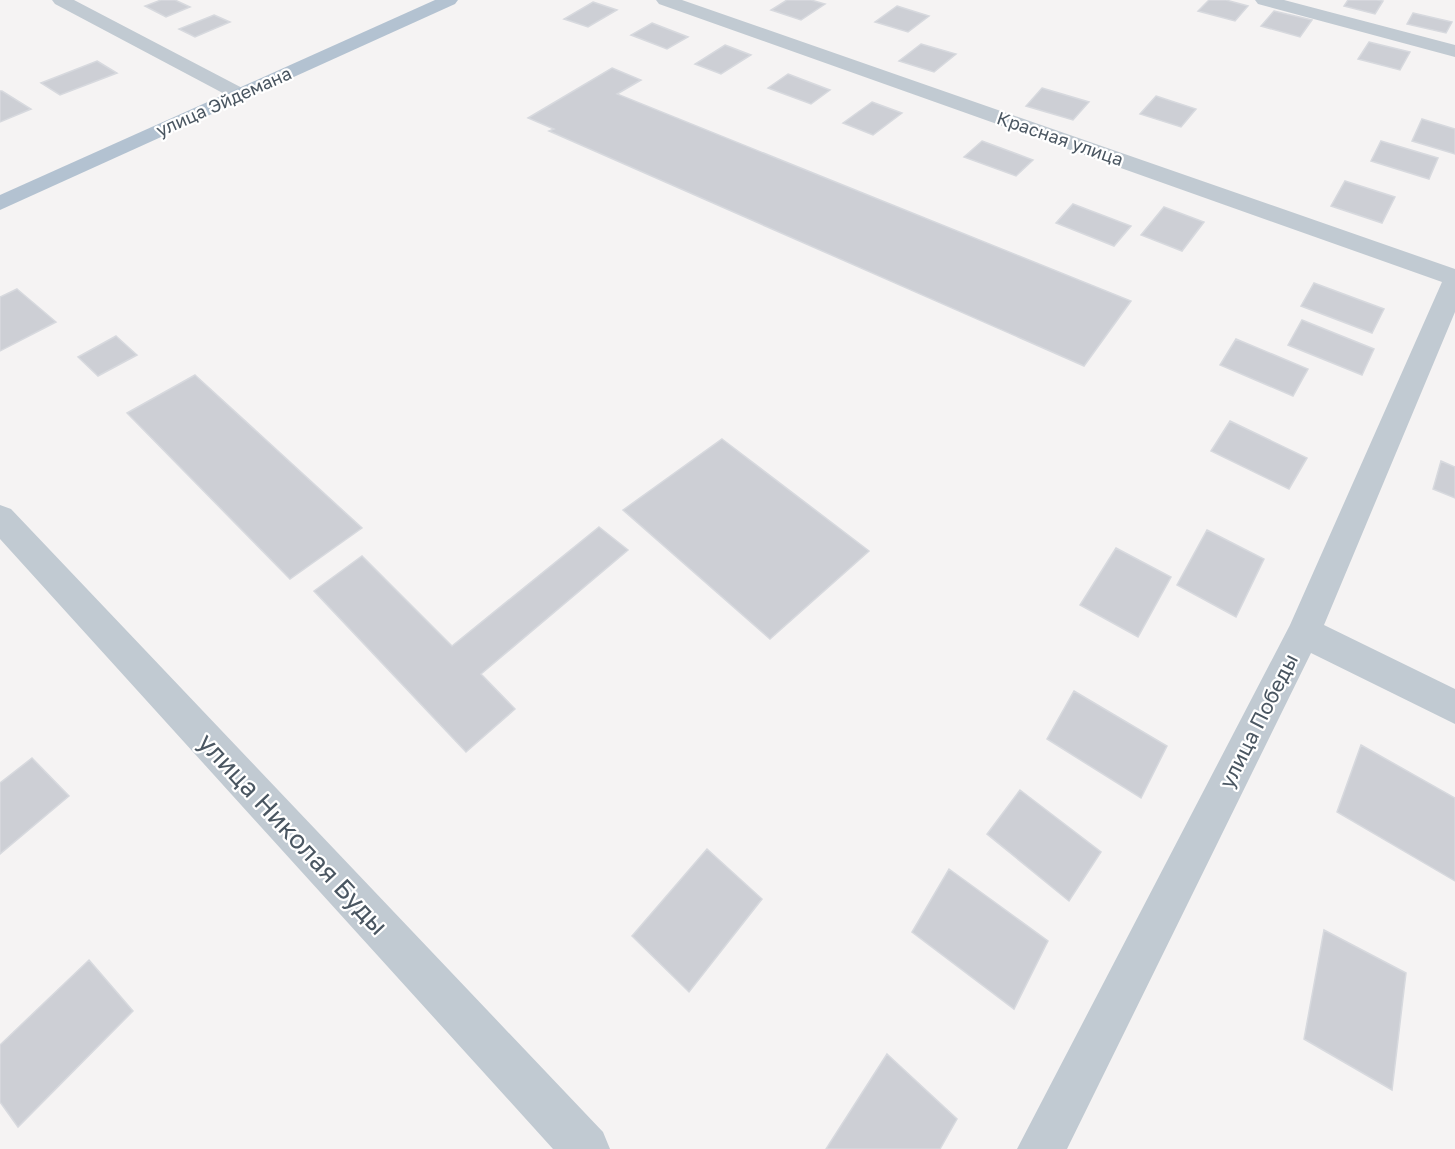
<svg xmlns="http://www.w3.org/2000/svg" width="1455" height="1149" font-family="'Golos Text',sans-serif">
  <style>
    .building { fill: #cdcfd5; stroke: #d7d9de; stroke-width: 1.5 }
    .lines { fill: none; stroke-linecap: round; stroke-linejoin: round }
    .minor { fill: #c1cad2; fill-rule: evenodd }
    .major { fill: #b3c2d1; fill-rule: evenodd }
    .labels { text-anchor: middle; stroke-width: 4.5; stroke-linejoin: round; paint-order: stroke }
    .far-street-label { font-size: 18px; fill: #4a5661; stroke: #fff }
    .street-label { font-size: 21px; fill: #4a5661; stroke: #fff }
    .near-street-label { font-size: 26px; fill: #4a5661; stroke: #fff }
  </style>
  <rect width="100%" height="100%" fill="#f5f3f3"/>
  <!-- building -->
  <path class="building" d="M 161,0 L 175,0 L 190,7 L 166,17 L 145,6 Z
    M 787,0 L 811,0 L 825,4 L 801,20 L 771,10 Z
    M 1209,0 L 1226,0 L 1248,6 L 1235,21 L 1198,11 Z
    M 1348,0 L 1377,0 L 1383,1 L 1375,14 L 1344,6 Z
    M 593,2 L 617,10 L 588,27 L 564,19 Z
    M 897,6 L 929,16 L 908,32 L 875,22 Z
    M 1274,11 L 1312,20 L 1300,37 L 1261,26 Z
    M 1413,13 L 1452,22 L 1446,33 L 1407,24 Z
    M 214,15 L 230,22 L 195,37 L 179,29 Z
    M 652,23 L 688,37 L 667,49 L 631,35 Z
    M 1369,42 L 1410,52 L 1400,70 L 1358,59 Z
    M 921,44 L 956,54 L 934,72 L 899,61 Z
    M 725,45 L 751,55 L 721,74 L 695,64 Z
    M 97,61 L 117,73 L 60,95 L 41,83 Z
    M 612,68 L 641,80 L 617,94 L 1131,301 L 1084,366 L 549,131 L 554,129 L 528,118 Z
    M 788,74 L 830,90 L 811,104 L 768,88 Z
    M 1042,88 L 1089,102 L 1073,120 L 1026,106 Z
    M 0,91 L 2,91 L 31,109 L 0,122 Z
    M 1156,96 L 1196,109 L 1181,127 L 1140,114 Z
    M 872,102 L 902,113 L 873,135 L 843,123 Z
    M 1422,119 L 1455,129 L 1455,154 L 1412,141 Z
    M 982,141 L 1033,160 L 1016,176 L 964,157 Z
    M 1381,141 L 1438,158 L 1429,179 L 1371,161 Z
    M 1345,181 L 1395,197 L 1382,223 L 1331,206 Z
    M 1073,204 L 1131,226 L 1114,246 L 1056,223 Z
    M 1164,207 L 1204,222 L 1182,251 L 1141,235 Z
    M 1314,283 L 1384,309 L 1372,333 L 1301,306 Z
    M 17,289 L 56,322 L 0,351 L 0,297 Z
    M 1302,320 L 1374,349 L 1362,375 L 1288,345 Z
    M 116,336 L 137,355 L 98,376 L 78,357 Z
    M 1236,339 L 1308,369 L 1293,396 L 1220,365 Z
    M 195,375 L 362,528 L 290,579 L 127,413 Z
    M 1230,421 L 1307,458 L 1289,489 L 1211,451 Z
    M 722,439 L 869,551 L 770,639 L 623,510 Z
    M 1441,461 L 1455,467 L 1455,498 L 1433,489 Z
    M 599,527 L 628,550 L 481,674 L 515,709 L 466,752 L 314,591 L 362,556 L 452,646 Z
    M 1207,530 L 1264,559 L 1236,617 L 1177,585 Z
    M 1116,548 L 1171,577 L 1138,637 L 1080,605 Z
    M 1074,691 L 1167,746 L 1141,798 L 1047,739 Z
    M 1361,745 L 1455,798 L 1455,881 L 1337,812 Z
    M 32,758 L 69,796 L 0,854 L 0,783 Z
    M 1020,790 L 1101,852 L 1069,901 L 987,834 Z
    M 707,849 L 762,899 L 689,992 L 632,936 Z
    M 949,869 L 1048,941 L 1014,1009 L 912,932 Z
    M 1324,930 L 1406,973 L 1392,1090 L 1304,1039 Z
    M 89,960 L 133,1011 L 18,1127 L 0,1102 L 0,1045 Z
    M 887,1054 L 957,1119 L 940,1149 L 826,1149 Z"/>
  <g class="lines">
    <!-- minor -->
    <path class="minor" d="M 52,0 L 74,0 L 248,91 L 251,95 L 248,99 L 234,99 L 55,4 Z
      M 656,0 L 682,0 L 1455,269 L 1455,312 L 1324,625 L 1455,689 L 1455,724 L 1311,653 L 1067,1149 L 1017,1149 L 1290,625 L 1442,282 L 659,4 Z
      M 1255,0 L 1284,0 L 1455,45 L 1455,57 L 1258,4 Z
      M 0,505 L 11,509 L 603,1132 L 610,1149 L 553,1149 L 0,539 Z"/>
    <!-- major -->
    <path class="major" d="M 435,0 L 458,0 L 455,4 L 0,210 L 0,195 Z"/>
  </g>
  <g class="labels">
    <!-- far-street labels -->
    <g class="far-street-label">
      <text transform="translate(224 102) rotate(-24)" y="6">улица Эйдемана</text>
      <text transform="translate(1060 139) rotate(19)" y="6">Красная улица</text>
    </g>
    <!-- street labels -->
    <g class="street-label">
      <text transform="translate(1259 721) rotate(-63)" y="7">улица Победы</text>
    </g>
    <!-- near-street labels -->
    <g class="near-street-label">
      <text transform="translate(293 834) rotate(47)" y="9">улица Николая Буды</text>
    </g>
  </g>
</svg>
